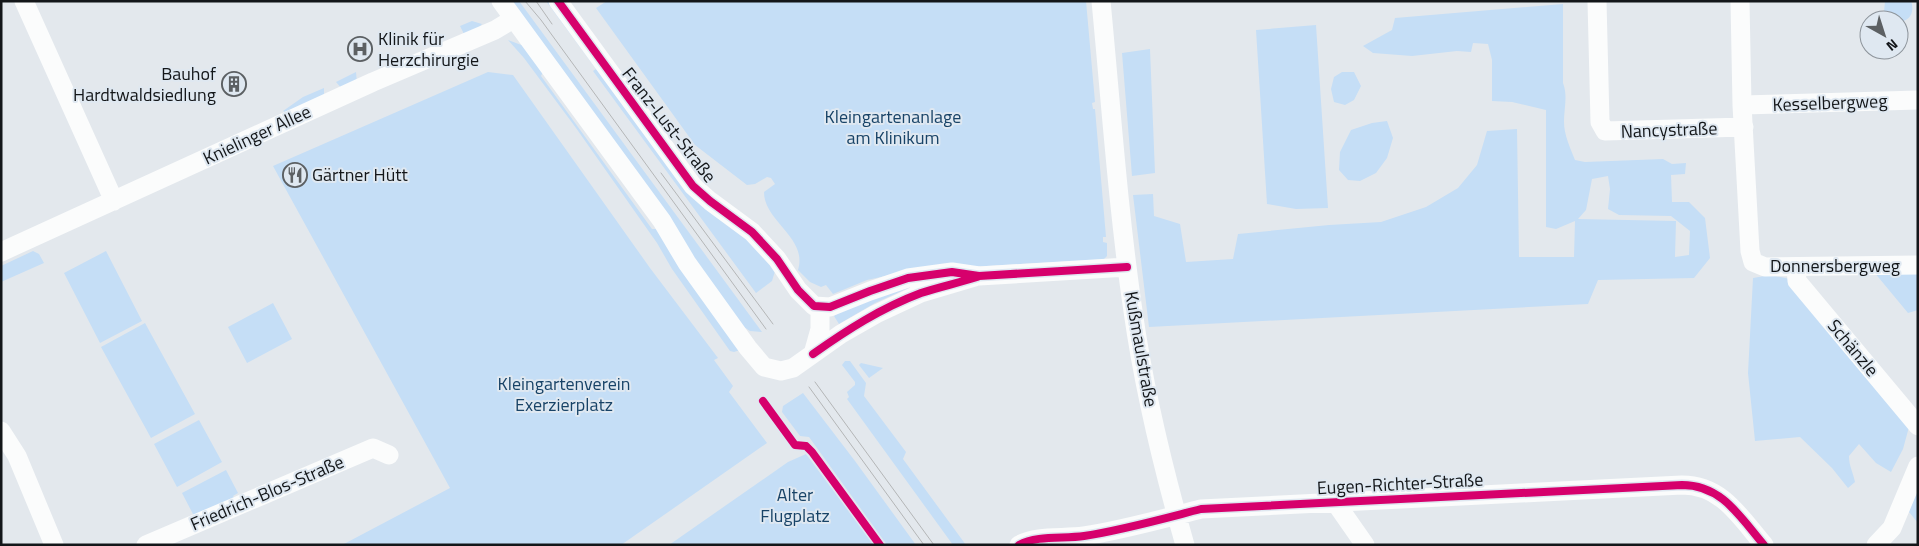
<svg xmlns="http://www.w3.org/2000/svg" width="1919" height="546" font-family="'Titillium Web',sans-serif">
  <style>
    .green { fill: #c5def6; fill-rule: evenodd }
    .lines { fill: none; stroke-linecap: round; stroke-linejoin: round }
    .minor { stroke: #fbfcfc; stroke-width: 19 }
    .tram { stroke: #b4b6b7; stroke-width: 1 }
    .cycleway-casing { stroke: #dfe8f1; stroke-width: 11 }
    .cycleway { stroke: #d6006c; stroke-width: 8 }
    .labels { text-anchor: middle; stroke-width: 4; stroke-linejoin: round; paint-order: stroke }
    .poi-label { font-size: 18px; fill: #131619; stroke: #dfe8f1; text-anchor: start }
    .street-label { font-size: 18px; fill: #131619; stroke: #dfe8f1 }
    .park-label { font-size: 18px; fill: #184367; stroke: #dfe8f1 }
  </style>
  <rect width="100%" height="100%" fill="#e3e8ed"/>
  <!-- green -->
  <path class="green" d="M 510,1 L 519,1 L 522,5 L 762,332 L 750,331 L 741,325 Z
    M 546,1 L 552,1 L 735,224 L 776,268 L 772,281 L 756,293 L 593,71 L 596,69 Z
    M 607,1 L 1086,1 L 1095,102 L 1092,103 L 1093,109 L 1095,109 L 1106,237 L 1103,237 L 1103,242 L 1107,243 L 1107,256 L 1104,259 L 1093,260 L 913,270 L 867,280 L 833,294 L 826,285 L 821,287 L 810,282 L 798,270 C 808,237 764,222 764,192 L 775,184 L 771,178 L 767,177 L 755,184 L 747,185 L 695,145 L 596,8 Z
    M 1885,1 L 1911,1 C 1915,12 1910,21 1899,22 L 1899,20 L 1890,20 L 1884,12 Z
    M 1563,4 L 1563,83 C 1568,96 1564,108 1564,122 C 1564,135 1570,147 1575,160 L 1585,162 L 1663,159 L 1672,164 L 1686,163 L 1685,174 L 1671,175 L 1672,202 L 1689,202 L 1705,218 L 1710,258 L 1694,278 L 1598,280 L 1588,304 L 1149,327 L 1133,195 L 1153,194 L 1154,216 L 1180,224 L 1186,262 L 1233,259 L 1238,234 L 1329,225 L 1381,222 L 1426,207 L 1458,188 L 1477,165 L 1487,131 L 1517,129 L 1519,257 L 1574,257 L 1575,221 L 1556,229 L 1546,227 L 1546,110 L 1512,102 L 1492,101 L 1492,60 L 1488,44 L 1473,43 L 1471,52 L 1457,51 L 1412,56 L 1373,53 L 1363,46 L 1392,30 L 1395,18 ZM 1608,176 L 1610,189 L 1608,209 L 1619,215 L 1671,216 L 1690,231 L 1689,255 L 1675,257 L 1676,221 L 1578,219 L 1586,210 L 1592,179 Z
    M 472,21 L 482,24 L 476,31 L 465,36 L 460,26 Z
    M 1316,25 L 1328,208 L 1296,209 L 1267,204 L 1256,30 Z
    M 508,40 L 524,46 L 544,70 L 541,76 L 652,229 L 657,229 L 740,350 L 734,352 L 730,351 L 672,269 L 657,243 L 576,128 L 524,58 Z
    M 1150,49 L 1155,173 L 1132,176 L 1122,53 Z
    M 356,72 L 357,84 L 343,90 L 336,82 Z
    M 488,72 L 513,75 L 650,268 L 718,358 L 714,360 L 733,386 L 729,392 L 767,443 L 621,545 L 342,545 L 450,488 L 273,166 Z
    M 1342,72 L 1354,72 L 1361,86 L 1354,100 L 1345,105 L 1334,102 L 1331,89 L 1334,77 Z
    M 324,88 L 324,99 L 290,114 L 283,111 L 303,97 Z
    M 1387,121 L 1393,138 L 1387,158 L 1376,173 L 1360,181 L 1348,180 L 1339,170 L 1340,152 L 1351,130 L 1372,123 Z
    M 33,251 L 39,254 L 44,263 L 1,282 L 1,266 Z
    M 106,251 L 142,321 L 100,343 L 64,273 Z
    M 1918,270 L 1918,310 L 1908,313 L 1874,272 Z
    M 1771,275 L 1790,279 L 1909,427 L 1903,449 L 1891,472 L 1876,463 L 1859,444 L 1849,456 C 1849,466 1853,472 1855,482 L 1848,488 L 1832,468 L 1800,437 L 1755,441 L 1748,373 L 1753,278 Z
    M 919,283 L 875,303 L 839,324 L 834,316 L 847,308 Z
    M 273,303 L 292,339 L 247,363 L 228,327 Z
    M 145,323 L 195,414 L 151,438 L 101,347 Z
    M 845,361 L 850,361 L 866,383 L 864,396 L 906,452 L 903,459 L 966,545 L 953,545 L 847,399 L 849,397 L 847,392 L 855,385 L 855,382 L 842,365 Z
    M 861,363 L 883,368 L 869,378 L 859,365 Z
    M 803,393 L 855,461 L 916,545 L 887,545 L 809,437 L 800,436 L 782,412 L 783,406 Z
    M 199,420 L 222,462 L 177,487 L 154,444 Z
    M 806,454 L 874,545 L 669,545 L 788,462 Z
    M 226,470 L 238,493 L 233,496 L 235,499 L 194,516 L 182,493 Z
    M 1918,483 L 1918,523 L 1909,512 Z"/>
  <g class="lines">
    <!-- minor -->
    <path class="minor" d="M 24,1 L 114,201
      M 501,1 L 662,221 L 687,263 L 748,348 L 764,367 L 781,371 L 793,368 L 841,334 L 876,314 L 921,293 L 975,277
      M 558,1 L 693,186 L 710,201 L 752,232 L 777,259 L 798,290 L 814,306 L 830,307 L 870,291 L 908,278 L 952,272 L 979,276 L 1127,267
      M 1101,1 C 1111,105 1118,209 1133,311 C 1144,390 1163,468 1185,545
      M 1597,1 L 1600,122 L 1605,131 L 1744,127
      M 1740,1 L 1742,105 L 1750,251 L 1753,262 L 1765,267 L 1918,265
      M 1742,105 L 1918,100
      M 1,252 L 373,82 L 495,30 L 513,19
      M 1796,267 L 1797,281 L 1918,426
      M 813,354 L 820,329 L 820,307
      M 1,431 L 17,456 L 54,545
      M 1335,502 L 1365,545
      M 146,545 L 373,448 L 389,455
      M 1019,545 C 1037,535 1063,539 1084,536 C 1123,530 1162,519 1201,509 L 1682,485 C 1722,485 1740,517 1764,545
      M 1876,545 L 1892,528 L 1918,466"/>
    <!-- tram -->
    <path class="tram" d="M 525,1 L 541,20 L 766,329
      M 536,1 L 552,24
      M 661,173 L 773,324
      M 815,382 L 934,545
      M 809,387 L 924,545"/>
    <defs>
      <path id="cycleway" d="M 558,1 L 693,186 L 710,201 L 752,232 L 777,259 L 798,290 L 814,306 L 830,307 L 870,291 L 908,278 L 952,272 L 979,276 L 1127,267
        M 813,354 C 847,330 881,308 921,293 C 939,287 958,283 977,277
        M 763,401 L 795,445 L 806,446 L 812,452 L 880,545
        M 1019,545 C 1037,535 1063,539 1084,536 C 1123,530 1162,519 1201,509 L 1682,485 C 1722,485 1740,517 1764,545"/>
    </defs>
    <!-- cycleway casing -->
    <use href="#cycleway" class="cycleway-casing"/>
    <!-- cycleway -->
    <use href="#cycleway" class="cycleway"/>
  </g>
  <!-- icons -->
  <defs>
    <symbol id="hospital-ring" viewBox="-11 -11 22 22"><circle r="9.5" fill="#dfe8f1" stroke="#5c6063" stroke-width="1.5"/><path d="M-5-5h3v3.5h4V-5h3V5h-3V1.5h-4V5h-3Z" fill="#5c6063"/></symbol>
    <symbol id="building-ring" viewBox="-11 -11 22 22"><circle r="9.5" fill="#dfe8f1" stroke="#5c6063" stroke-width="1.5"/><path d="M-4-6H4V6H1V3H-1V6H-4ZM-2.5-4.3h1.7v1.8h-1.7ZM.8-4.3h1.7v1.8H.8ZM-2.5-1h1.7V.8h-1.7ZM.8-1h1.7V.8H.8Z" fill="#5c6063"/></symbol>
    <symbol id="restaurant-ring" viewBox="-11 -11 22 22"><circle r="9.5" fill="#dfe8f1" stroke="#5c6063" stroke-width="1.5"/><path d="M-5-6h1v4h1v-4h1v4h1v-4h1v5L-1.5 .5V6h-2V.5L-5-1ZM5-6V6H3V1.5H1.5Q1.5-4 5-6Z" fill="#5c6063"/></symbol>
  </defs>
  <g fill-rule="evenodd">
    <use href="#hospital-ring" x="346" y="35" width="28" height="28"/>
    <use href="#building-ring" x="220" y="70" width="28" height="28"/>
    <use href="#restaurant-ring" x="281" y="161" width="28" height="28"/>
  </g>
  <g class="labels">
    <!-- poi labels -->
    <g class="poi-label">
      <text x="378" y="45">Klinik für<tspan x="378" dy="21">Herzchirurgie</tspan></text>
      <text x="216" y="80" text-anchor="end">Bauhof<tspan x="216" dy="21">Hardtwaldsiedlung</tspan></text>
      <text x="312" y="181">Gärtner Hütt</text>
    </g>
    <!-- street labels -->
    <g class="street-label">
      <text transform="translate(1830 103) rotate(-2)" y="6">Kesselbergweg</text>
      <text transform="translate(669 125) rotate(52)" y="6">Franz-Lust-Straße</text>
      <text transform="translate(1669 130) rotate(-2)" y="6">Nancystraße</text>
      <text transform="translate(257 135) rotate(-25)" y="6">Knielinger Allee</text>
      <text x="1835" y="272">Donnersbergweg</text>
      <text transform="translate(1853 348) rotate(50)" y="6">Schänzle</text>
      <text transform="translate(1141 349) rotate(80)" y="6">Kußmaulstraße</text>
      <text transform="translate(1400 484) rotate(-3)" y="6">Eugen-Richter-Straße</text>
      <text transform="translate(267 493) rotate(-23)" y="6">Friedrich-Blos-Straße</text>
    </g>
    <!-- park labels -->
    <g class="park-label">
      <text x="893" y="123">Kleingartenanlage<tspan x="893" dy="21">am Klinikum</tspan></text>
      <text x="564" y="390">Kleingartenverein<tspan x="564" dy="21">Exerzierplatz</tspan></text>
      <text x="795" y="501">Alter<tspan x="795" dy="21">Flugplatz</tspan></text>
    </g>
  </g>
  <!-- border -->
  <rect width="1919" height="546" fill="none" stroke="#131619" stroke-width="5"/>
  <!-- north arrow -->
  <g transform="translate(1884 35) rotate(141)"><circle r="24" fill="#dfe8f1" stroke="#8d949b"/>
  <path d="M0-4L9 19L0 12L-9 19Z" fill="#5c6063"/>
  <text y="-8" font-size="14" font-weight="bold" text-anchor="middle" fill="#131619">N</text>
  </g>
</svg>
